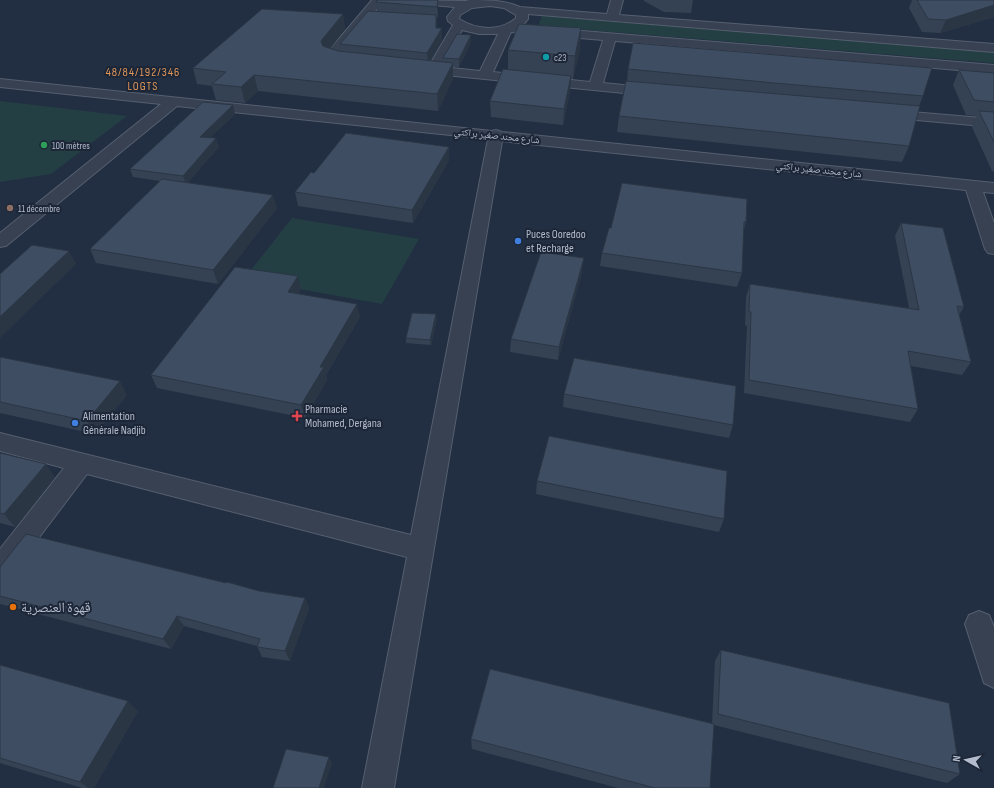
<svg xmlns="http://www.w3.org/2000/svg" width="994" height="788" font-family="'Sofia Sans Condensed','Noto Naskh Arabic',sans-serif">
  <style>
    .green { fill: #243f43 }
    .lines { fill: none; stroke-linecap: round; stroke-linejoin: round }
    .minor-casing { stroke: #555f6f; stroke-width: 2 }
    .minor { fill: #374152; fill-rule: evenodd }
    .wall { fill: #354254 }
    .shaded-wall { fill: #2b3645 }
    .building { fill: #3e4d62; stroke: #2b3645 }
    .culture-dot { fill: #0f9aa8; stroke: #1c2637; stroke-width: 1.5 }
    .leisure-dot { fill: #2e9e5b; stroke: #1c2637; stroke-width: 1.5 }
    .education-dot { fill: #8d6e63; stroke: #1c2637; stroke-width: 1.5 }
    .shop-dot { fill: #3f7fe0; stroke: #1c2637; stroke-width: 1.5 }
    .health-dot { fill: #e0444e; stroke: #1c2637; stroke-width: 1.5 }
    .food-dot { fill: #e8710a; stroke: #1c2637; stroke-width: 1.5 }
    .labels { text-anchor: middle; stroke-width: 4; stroke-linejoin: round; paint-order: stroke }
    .far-poi-label { font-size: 10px; fill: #b3bccc; stroke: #1c2637; text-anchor: start }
    .far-street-label { font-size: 10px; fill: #b3bccc; stroke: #1c2637 }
    .far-quarter-label { font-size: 12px; letter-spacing: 1px; fill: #e0975a; stroke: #1c2637 }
    .poi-label { font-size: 12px; fill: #b3bccc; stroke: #1c2637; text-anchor: start }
    .near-poi-label { font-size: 14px; fill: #b3bccc; stroke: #1c2637; text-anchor: start }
  </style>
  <rect width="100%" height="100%" fill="#222f42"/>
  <!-- green -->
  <path class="green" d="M 542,16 L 994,52 L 994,63 L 538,26 Z
    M 0,101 L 127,116 L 51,174 L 0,182 Z
    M 292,218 L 419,239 L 382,304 L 244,279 Z"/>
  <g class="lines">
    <defs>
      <path id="minor" d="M 372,0 L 384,0 L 339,56 L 357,59 L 358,62 L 357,65 C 347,67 331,65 325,57 L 326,54 Z
        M 402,0 L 466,1 L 469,0 C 486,0 504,0 520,7 L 607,14 L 611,0 L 623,0 L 619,15 L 994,44 L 994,52 L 528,14 L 528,19 L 522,26 L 994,65 L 994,73 L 615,41 L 603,83 L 654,88 L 659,89 L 661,92 L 659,95 L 654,96 L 424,73 L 419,72 L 417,69 L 419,66 L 429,66 L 453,25 L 448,21 L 447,17 L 455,7 L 408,3 ZM 490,6 L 504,8 L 516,15 L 516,18 C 500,32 477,30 459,19 L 460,15 L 472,8 ZM 462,30 L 479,34 L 498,34 L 480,71 L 442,67 ZM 511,32 L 603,40 L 590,82 L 493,72 Z
        M 0,79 L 492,131 L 496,130 L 502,132 L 994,183 L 994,193 L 983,192 L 994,223 L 994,254 L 988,253 L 985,249 L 966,190 L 502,141 L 394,788 L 362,788 L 407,557 L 87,474 L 9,577 L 0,581 L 0,549 L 64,468 L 0,451 L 0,433 L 411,535 L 488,139 L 177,106 L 6,246 L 0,247 L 0,233 L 161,104 L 0,87 Z
        M 888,110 L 994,119 L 994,127 L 883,117 L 881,114 L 883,111 Z
        M 979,611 L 989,615 L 994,627 L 994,688 L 984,683 L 965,624 L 969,615 Z"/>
    </defs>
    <!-- minor casing -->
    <use href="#minor" class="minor-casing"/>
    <!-- minor -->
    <use href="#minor" class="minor"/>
  </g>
  <!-- wall -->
  <path class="wall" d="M 644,0 L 693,0 L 691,13 L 664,12 L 644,1 Z
    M 912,0 L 994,0 L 994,17 L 940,33 L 922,32 L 909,8 Z
    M 376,2 L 438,7 L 438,17 L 437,17 L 437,28 L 442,40 L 430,61 L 443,62 L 443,58 L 471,43 L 459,67 L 453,67 L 453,79 L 438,111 L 258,91 L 245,103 L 216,100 L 212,86 L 197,84 L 193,68 L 343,14 L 345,29 L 330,48 L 341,51 L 340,44 L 377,11 Z
    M 508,50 L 580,50 L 573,79 L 571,79 L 570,91 L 563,125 L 491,117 L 490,101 L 508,70 Z
    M 628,69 L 923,96 L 919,106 L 909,146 L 902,162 L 617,132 L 619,116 L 627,81 Z
    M 959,70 L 994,73 L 994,172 L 992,171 L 972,127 L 977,116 L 966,115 L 953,85 Z
    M 233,105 L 235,114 L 210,138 L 219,147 L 188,182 L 277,208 L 218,284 L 96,263 L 90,249 L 160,181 L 133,177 L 130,169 Z
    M 449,147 L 449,160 L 413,223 L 298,206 L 295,192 L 314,173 Z
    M 747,199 L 746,222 L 743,233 L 742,273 L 737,287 L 600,266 L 602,253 L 611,228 Z
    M 901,223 L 964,307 L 959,315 L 971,362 L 962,375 L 911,366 L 918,409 L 910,422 L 744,393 L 747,326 L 745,325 L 746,297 L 750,284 L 909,308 L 895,236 Z
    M 582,272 L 558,360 L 510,352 L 511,339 Z
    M 301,289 L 298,293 L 360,317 L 326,375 L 327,380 L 305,418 L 157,388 L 151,375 Z
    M 437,319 L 431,345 L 406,343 L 406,338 Z
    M 0,357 L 127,395 L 95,434 L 0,413 Z
    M 564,394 L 733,425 L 729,438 L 563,407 Z
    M 0,453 L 55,477 L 15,527 L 0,523 Z
    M 537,481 L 724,519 L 719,532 L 536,494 Z
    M 0,567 L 226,583 L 259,591 L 305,598 L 309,608 L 290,661 L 262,657 L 257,646 L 184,626 L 171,649 L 0,604 Z
    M 721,650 L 960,774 L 947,783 L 714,725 L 710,788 L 618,788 L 472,749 L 471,739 L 712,724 L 715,661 Z
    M 0,665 L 138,711 L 94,788 L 82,788 L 0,763 Z"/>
  <!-- shaded-wall -->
  <path class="shaded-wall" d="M 438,0 L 438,17 L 437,7 Z
    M 994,5 L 994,17 L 940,33 L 946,20 Z
    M 343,14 L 345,29 L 324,57 L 321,41 Z
    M 436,15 L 437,26 L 436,38 L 442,28 L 442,40 L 428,64 L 427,53 L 436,28 Z
    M 581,28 L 580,50 L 573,79 L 575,56 Z
    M 471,35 L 471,43 L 459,67 L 459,59 Z
    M 453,63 L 453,79 L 438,111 L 437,94 Z
    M 254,75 L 258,91 L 245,103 L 241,87 Z
    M 571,76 L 570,91 L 563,125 L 564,109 Z
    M 233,105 L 235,114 L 203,145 L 200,137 Z
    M 216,138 L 219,147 L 186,185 L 183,176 Z
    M 449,147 L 449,160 L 413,223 L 412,210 Z
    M 273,195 L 277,208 L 218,284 L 213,270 Z
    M 69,251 L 76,264 L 0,338 L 0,317 Z
    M 584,258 L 582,272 L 558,360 L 559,347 Z
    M 298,276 L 301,289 L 292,305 L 288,292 Z
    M 357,304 L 360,317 L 326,375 L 327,380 L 305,418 L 301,405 L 320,367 Z
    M 436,314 L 437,319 L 431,345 L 430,340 Z
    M 120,381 L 127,395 L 95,434 L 87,421 Z
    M 46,464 L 55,477 L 15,527 L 4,514 Z
    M 305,598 L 309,608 L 290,661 L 285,651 Z
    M 177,616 L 184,626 L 171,649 L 163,639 Z
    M 128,701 L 138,711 L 94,788 L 88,788 L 80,782 Z
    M 329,757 L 332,763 L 324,788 L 319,788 Z"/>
  <!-- building -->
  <path class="building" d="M 377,0 L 438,0 L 437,7 L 376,2 Z
    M 917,0 L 994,0 L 994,5 L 946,20 L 928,19 Z
    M 262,9 L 343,14 L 321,41 L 323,46 L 338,51 L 453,63 L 437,94 L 254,75 L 241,87 L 212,84 L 226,72 L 193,68 Z
    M 368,11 L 436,15 L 436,28 L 442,28 L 427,53 L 340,44 Z
    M 519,24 L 581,28 L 575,56 L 508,50 Z
    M 457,34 L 471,35 L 459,59 L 443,58 Z
    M 633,43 L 932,68 L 923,96 L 774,83 L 628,69 Z
    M 503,69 L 571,76 L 564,109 L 490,101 Z
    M 959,70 L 994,73 L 994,102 L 974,100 Z
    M 626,81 L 920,106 L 909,146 L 619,116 Z
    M 203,102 L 233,105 L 200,137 L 216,138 L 183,176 L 130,169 Z
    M 979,111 L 994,112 L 994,142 Z
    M 346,133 L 449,147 L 412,210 L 295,192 L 311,172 L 314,173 Z
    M 162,179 L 273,195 L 213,270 L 90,249 Z
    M 622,183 L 747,199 L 746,222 L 744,222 L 742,273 L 602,253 L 609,228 L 611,228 Z
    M 901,223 L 943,228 L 964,307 L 957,306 L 971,362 L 908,351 L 918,409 L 749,380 L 751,312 L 749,312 L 750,284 L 919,310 Z
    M 32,245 L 69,251 L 0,317 L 0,274 Z
    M 541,252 L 584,258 L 559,347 L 511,339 Z
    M 235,267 L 298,276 L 288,292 L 357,304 L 320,367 L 324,367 L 301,405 L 151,375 Z
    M 412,313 L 436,314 L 430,340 L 406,338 Z
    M 0,357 L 120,381 L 87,421 L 0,402 Z
    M 574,358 L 736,386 L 733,425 L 564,394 Z
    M 549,436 L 727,471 L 724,519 L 537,481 Z
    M 0,453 L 46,464 L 4,514 L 0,513 Z
    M 26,534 L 226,583 L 227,582 L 259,591 L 305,598 L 285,651 L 257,647 L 260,639 L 177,616 L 163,639 L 0,596 L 0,567 Z
    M 721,650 L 949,703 L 960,774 L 718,714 Z
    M 0,665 L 128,701 L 80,782 L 0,758 Z
    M 490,669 L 714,724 L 710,788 L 655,788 L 471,739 Z
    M 286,749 L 329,757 L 319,788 L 273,788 Z"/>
  <!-- markers -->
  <circle class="culture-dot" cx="546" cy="57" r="4"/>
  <circle class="leisure-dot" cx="44" cy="145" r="4"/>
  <circle class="education-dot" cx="10" cy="208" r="4"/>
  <g class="shop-dot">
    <circle cx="518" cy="241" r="4"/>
    <circle cx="75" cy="423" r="4"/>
  </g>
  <path class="health-dot" d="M295 410h4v4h4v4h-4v4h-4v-4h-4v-4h4z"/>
  <circle class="food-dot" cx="13" cy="607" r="4"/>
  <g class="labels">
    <!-- far-poi labels -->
    <g class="far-poi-label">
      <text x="554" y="61">c23</text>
      <text x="52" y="149">100 mètres</text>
      <text x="18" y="212">11 décembre</text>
    </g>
    <!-- far-street labels -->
    <g class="far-street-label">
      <text transform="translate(497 135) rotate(6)" y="4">شارع محند صغير براكتي</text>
      <text transform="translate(819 169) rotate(6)" y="4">شارع محند صغير براكتي</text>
    </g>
    <!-- far-quarter labels -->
    <g class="far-quarter-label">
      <text x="143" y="76">48/84/192/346<tspan x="143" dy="14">LOGTS</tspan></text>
    </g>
    <!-- poi labels -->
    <g class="poi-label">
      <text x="526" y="238">Puces Ooredoo<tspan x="526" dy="14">et Recharge</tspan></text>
      <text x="305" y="413">Pharmacie<tspan x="305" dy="14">Mohamed, Dergana</tspan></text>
      <text x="83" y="420">Alimentation<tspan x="83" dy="14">Générale Nadjib</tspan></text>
    </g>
    <!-- near-poi labels -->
    <g class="near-poi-label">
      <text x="21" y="612">قهوة العنصرية</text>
    </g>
  </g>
  <!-- north arrow -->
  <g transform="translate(966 760) rotate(278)" stroke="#1c2637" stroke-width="3" paint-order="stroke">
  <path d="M0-3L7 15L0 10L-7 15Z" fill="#b3bccc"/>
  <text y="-6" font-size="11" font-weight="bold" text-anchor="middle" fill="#b3bccc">N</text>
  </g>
</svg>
